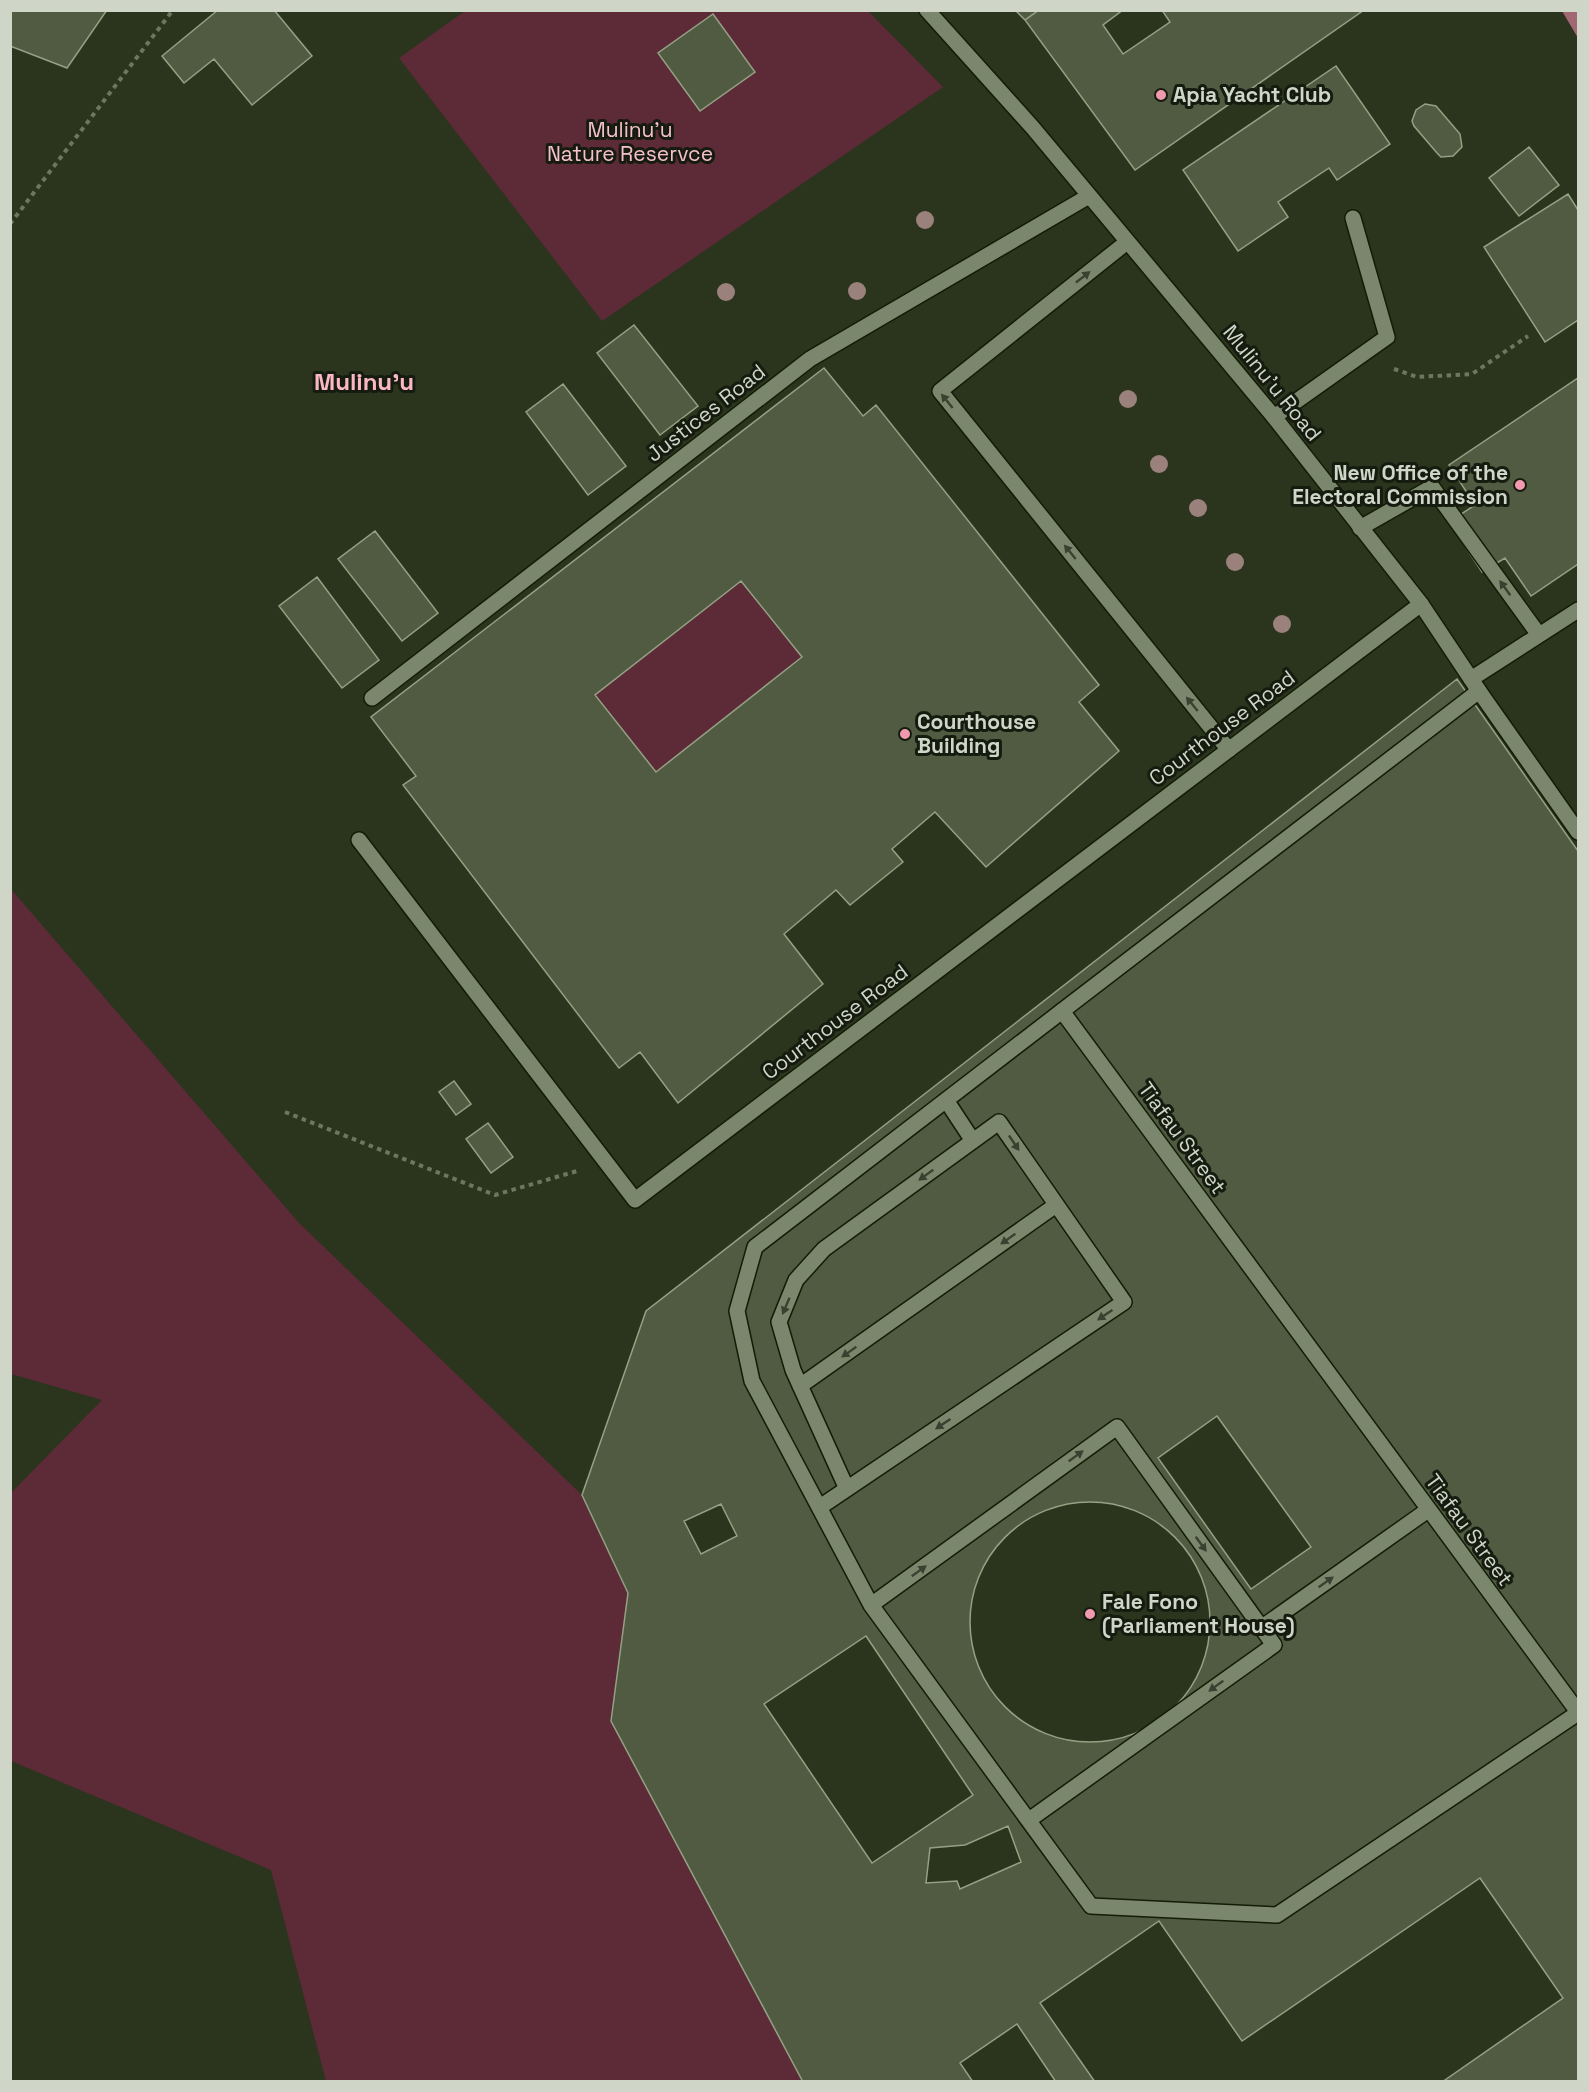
<svg xmlns="http://www.w3.org/2000/svg" width="1589" height="2092" font-family="'Space Grotesk',sans-serif">
  <style>
    .green { fill: #5d2a37 }
    .water { fill: #a16773 }
    .building { fill: #505b41; stroke: #94a184; stroke-width: 1.5; fill-rule: evenodd }
    .lines { fill: none; stroke-linecap: round; stroke-linejoin: round }
    .service-casing { stroke: #131c05; stroke-width: 18 }
    .minor-casing { stroke: #131c05; stroke-width: 18 }
    .secondary-casing { stroke: #131c05; stroke-width: 18 }
    .path { stroke: #6d7661; stroke-width: 4; stroke-dasharray: 4.5 4.5; stroke-linecap: butt }
    .service { stroke: #7b876c; stroke-width: 15 }
    .minor { stroke: #7b876c; stroke-width: 15 }
    .secondary { stroke: #7b876c; stroke-width: 15 }
    .tree { fill: #9b817c }
    .oneway { fill: #394130 }
    .poi-dot { fill: #f29aad; stroke: #161b10; stroke-width: 2 }
    .labels { text-anchor: middle; stroke-width: 6; stroke-linejoin: round; paint-order: stroke }
    .poi-label { font-size: 21px; font-weight: bold; fill: #cfd6c7; stroke: #161b10; text-anchor: start }
    .park-label { font-size: 21px; fill: #f6c0ca; stroke: #161b10 }
    .street-label { font-size: 21px; fill: #cfd6c7; stroke: #161b10 }
    .quarter-label { font-size: 24px; font-weight: bold; fill: #fab7c4; stroke: #161b10 }
  </style>
  <rect width="100%" height="100%" fill="#2b351d"/>
  <!-- green -->
  <path class="green" d="M 465,11 L 868,11 L 943,87 L 602,321 L 399,58 Z
    M 741,581 L 802,657 L 656,772 L 595,695 Z
    M 10,888 L 299,1223 L 582,1495 L 628,1593 L 803,2081 L 326,2081 L 271,1870 L 11,1761 L 11,1493 L 102,1400 L 11,1374 Z"/>
  <!-- water -->
  <path class="water" d="M 1562,11 L 1578,11 L 1578,38 Z"/>
  <!-- building -->
  <path class="building" d="M 10,10 L 107,10 L 67,68 L 10,46 Z
    M 218,10 L 274,10 L 312,56 L 252,105 L 214,59 L 184,83 L 162,56 Z
    M 1015,10 L 1039,10 L 1025,20 Z
    M 1039,10 L 1364,10 L 1135,170 L 1025,20 Z
    M 1123,10 L 1162,10 L 1170,22 L 1123,54 L 1103,25 Z
    M 713,14 L 755,72 L 700,111 L 658,53 Z
    M 1336,66 L 1390,144 L 1337,180 L 1329,168 L 1278,202 L 1288,217 L 1238,251 L 1183,170 Z
    M 1425,104 L 1436,106 L 1460,134 L 1462,147 L 1453,156 L 1441,157 L 1437,153 L 1414,126 L 1412,121 L 1416,110 Z
    M 1529,147 L 1559,185 L 1519,216 L 1489,178 Z
    M 1568,194 L 1578,210 L 1578,320 L 1545,342 L 1484,247 Z
    M 634,325 L 698,406 L 660,435 L 597,353 Z
    M 824,368 L 863,416 L 876,405 L 1099,685 L 1079,702 L 1119,751 L 986,867 L 935,812 L 892,849 L 903,862 L 850,905 L 836,890 L 784,934 L 823,984 L 678,1103 L 640,1052 L 619,1068 L 403,785 L 416,776 L 371,717 ZM 741,581 L 802,657 L 656,772 L 595,695 Z
    M 1578,378 L 1578,564 L 1531,596 L 1505,558 L 1482,572 L 1449,522 L 1475,505 L 1449,465 Z
    M 563,384 L 626,466 L 588,495 L 526,412 Z
    M 375,531 L 438,613 L 402,641 L 338,559 Z
    M 317,577 L 379,660 L 342,688 L 279,606 Z
    M 1457,679 L 1578,851 L 1578,2082 L 803,2082 L 611,1721 L 628,1593 L 582,1495 L 646,1311 Z
    M 454,1081 L 471,1104 L 456,1115 L 439,1092 Z
    M 488,1123 L 513,1157 L 491,1173 L 466,1139 Z
    M 1217,1416 L 1311,1547 L 1251,1589 L 1158,1458 Z
    M970 1622a120 120 0 1 1 240 0a120 120 0 1 1-240 0Z
    M 721,1504 L 737,1536 L 701,1554 L 684,1521 Z
    M 866,1636 L 973,1795 L 872,1863 L 764,1704 Z
    M 1008,1826 L 1021,1862 L 960,1889 L 957,1881 L 926,1883 L 930,1848 L 965,1845 Z
    M 1480,1878 L 1563,1998 L 1442,2082 L 1095,2082 L 1040,2003 L 1159,1921 L 1242,2041 Z
    M 1017,2024 L 1056,2082 L 973,2082 L 960,2063 Z"/>
  <g class="lines">
    <defs>
      <path id="service" d="M 1127,242 L 940,391 L 1229,750
        M 1274,417 L 1387,337 L 1353,218
        M 1360,528 L 1432,487 L 1539,635
        M 1471,679 L 1578,610
        M 372,698 L 810,359 L 1089,196
        M 359,840 L 635,1200 L 1421,604
        M 1062,1011 L 755,1247 L 737,1311 L 752,1381 L 871,1605 L 1091,1906 L 1277,1915 L 1578,1713
        M 946,1100 L 973,1141
        M 800,1386 L 1056,1205
        M 820,1507 L 1124,1302 L 999,1122 L 824,1249 L 796,1280 L 779,1322 L 793,1370 L 847,1489
        M 871,1605 L 1117,1427 L 1274,1645 L 1029,1820
        M 1261,1628 L 1428,1510"/>
      <path id="minor" d="M 1479,691 L 1062,1011 L 1578,1712"/>
      <path id="secondary" d="M 927,10 L 1033,128 L 1274,417 L 1421,604 L 1479,691 L 1578,832"/>
    </defs>
    <!-- service casing -->
    <use href="#service" class="service-casing"/>
    <!-- minor casing -->
    <use href="#minor" class="minor-casing"/>
    <!-- secondary casing -->
    <use href="#secondary" class="secondary-casing"/>
    <!-- path -->
    <path class="path" d="M 10,224 L 173,10
      M 1394,369 L 1417,377 L 1472,374 L 1528,336
      M 285,1112 L 495,1195 L 577,1171"/>
    <!-- service -->
    <use href="#service" class="service"/>
    <!-- minor -->
    <use href="#minor" class="minor"/>
    <!-- secondary -->
    <use href="#secondary" class="secondary"/>
  </g>
  <!-- trees -->
  <g class="tree">
    <circle cx="925" cy="220" r="9"/>
    <circle cx="857" cy="291" r="9"/>
    <circle cx="726" cy="292" r="9"/>
    <circle cx="1128" cy="399" r="9"/>
    <circle cx="1159" cy="464" r="9"/>
    <circle cx="1198" cy="508" r="9"/>
    <circle cx="1235" cy="562" r="9"/>
    <circle cx="1282" cy="624" r="9"/>
  </g>
  <!-- one-way arrows -->
  <defs><path id="oneway-solid" d="M-6-.8H1V-3.2L6.5 0L1 3.2V.8H-6Z" transform="scale(1.5)"/></defs>
  <g class="oneway">
    <use href="#oneway-solid" transform="translate(1083 277) rotate(-38)"/>
    <use href="#oneway-solid" transform="translate(947 401) rotate(-129)"/>
    <use href="#oneway-solid" transform="translate(1070 552) rotate(-129)"/>
    <use href="#oneway-solid" transform="translate(1505 588) rotate(-126)"/>
    <use href="#oneway-solid" transform="translate(1192 704) rotate(-129)"/>
    <use href="#oneway-solid" transform="translate(1014 1143) rotate(56)"/>
    <use href="#oneway-solid" transform="translate(926 1175) rotate(144)"/>
    <use href="#oneway-solid" transform="translate(1008 1239) rotate(145)"/>
    <use href="#oneway-solid" transform="translate(786 1306) rotate(113)"/>
    <use href="#oneway-solid" transform="translate(1105 1315) rotate(146)"/>
    <use href="#oneway-solid" transform="translate(849 1352) rotate(145)"/>
    <use href="#oneway-solid" transform="translate(943 1424) rotate(146)"/>
    <use href="#oneway-solid" transform="translate(1076 1456) rotate(-36)"/>
    <use href="#oneway-solid" transform="translate(1201 1544) rotate(54)"/>
    <use href="#oneway-solid" transform="translate(919 1571) rotate(-36)"/>
    <use href="#oneway-solid" transform="translate(1326 1582) rotate(-35)"/>
    <use href="#oneway-solid" transform="translate(1216 1686) rotate(144)"/>
  </g>
  <!-- markers -->
  <g class="poi-dot">
    <circle cx="1161" cy="95" r="6"/>
    <circle cx="1520" cy="485" r="6"/>
    <circle cx="905" cy="734" r="6"/>
    <circle cx="1090" cy="1614" r="6"/>
  </g>
  <g class="labels">
    <!-- poi labels -->
    <g class="poi-label">
      <text x="1173" y="102">Apia Yacht Club</text>
      <text x="1508" y="480" text-anchor="end">New Office of the<tspan x="1508" dy="24">Electoral Commission</tspan></text>
      <text x="917" y="729">Courthouse<tspan x="917" dy="24">Building</tspan></text>
      <text x="1102" y="1609">Fale Fono<tspan x="1102" dy="24">(Parliament House)</tspan></text>
    </g>
    <!-- park labels -->
    <g class="park-label">
      <text x="630" y="137">Mulinu'u<tspan x="630" dy="24">Nature Reservce</tspan></text>
    </g>
    <!-- street labels -->
    <g class="street-label">
      <text transform="translate(1272 383) rotate(51)" y="7">Mulinu'u Road</text>
      <text transform="translate(706 413) rotate(-38)" y="7">Justices Road</text>
      <text transform="translate(1222 728) rotate(-37)" y="7">Courthouse Road</text>
      <text transform="translate(835 1022) rotate(-37)" y="7">Courthouse Road</text>
      <text transform="translate(1182 1138) rotate(54)" y="7">Tiafau Street</text>
      <text transform="translate(1469 1530) rotate(54)" y="7">Tiafau Street</text>
    </g>
    <!-- quarter labels -->
    <g class="quarter-label">
      <text x="364" y="390">Mulinu'u</text>
    </g>
  </g>
  <!-- border -->
  <rect width="1589" height="2092" fill="none" stroke="#cfd6c7" stroke-width="24"/>
</svg>
